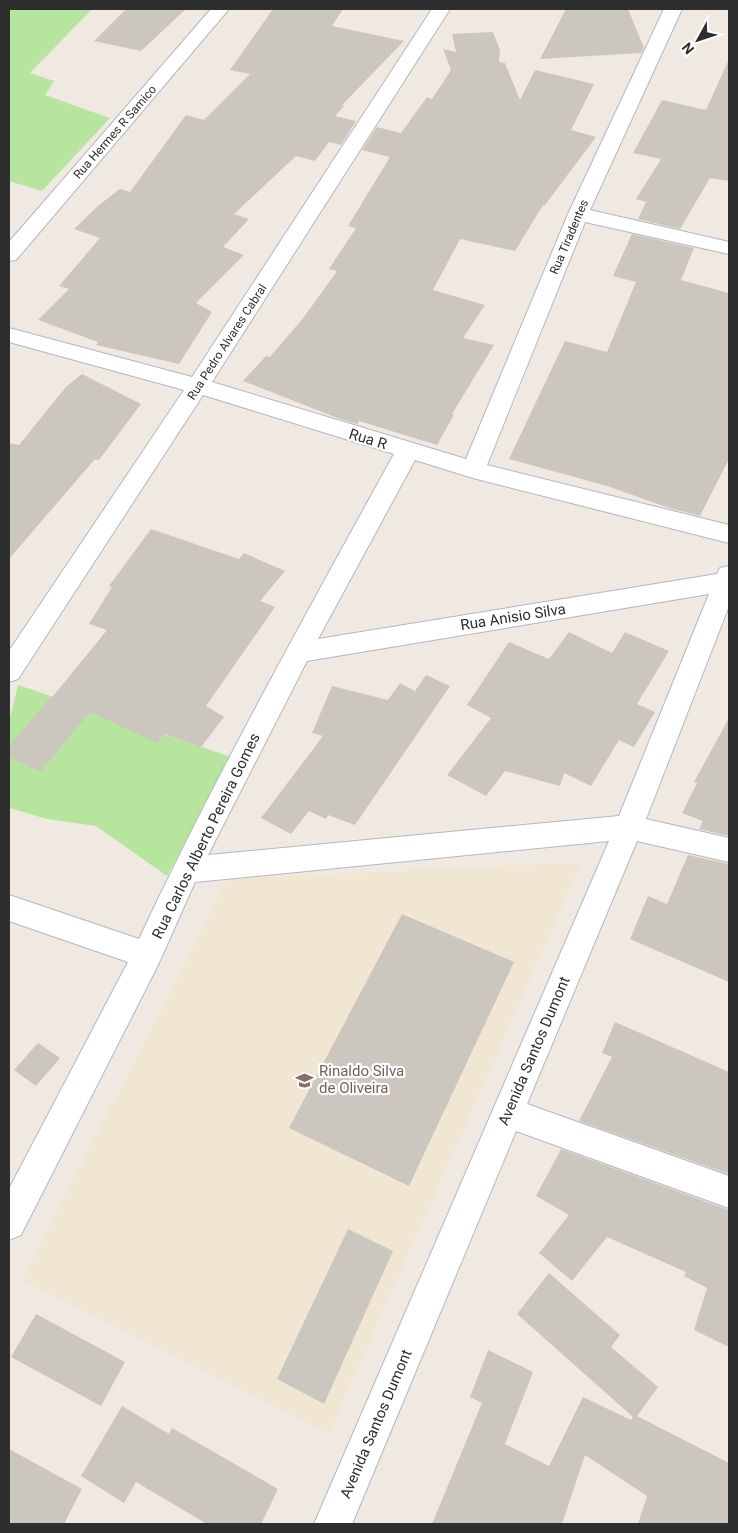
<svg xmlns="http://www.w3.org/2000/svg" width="738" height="1533" font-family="Roboto,sans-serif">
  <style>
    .education { fill: #f0e6d1 }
    .green { fill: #b6e59e }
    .building { fill: #cbc7bf }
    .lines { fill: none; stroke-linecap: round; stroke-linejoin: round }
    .minor-casing { stroke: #b4b7c1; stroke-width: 2 }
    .minor { fill: #fff; fill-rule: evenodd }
    .labels { text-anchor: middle; stroke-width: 4.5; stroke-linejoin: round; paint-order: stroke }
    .far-street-label { font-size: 12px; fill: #2e2e2e; stroke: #fff }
    .street-label { font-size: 15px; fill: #2e2e2e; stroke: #fff }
    .education-label { font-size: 15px; fill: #785e54; stroke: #fff; text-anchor: start }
  </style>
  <rect width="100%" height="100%" fill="#efe9e1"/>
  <!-- education -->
  <path class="education" d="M 582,862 L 329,1433 L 22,1281 L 227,879 Z"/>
  <!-- green -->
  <path class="green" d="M 9,9 L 92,9 L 30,73 L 54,81 L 45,95 L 110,118 L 42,191 L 9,181 Z
    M 18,685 L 231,757 L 167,876 L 96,826 L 47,819 L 9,808 L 9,722 Z"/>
  <!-- building -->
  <path class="building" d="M 126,9 L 186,9 L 141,51 L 94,41 Z
    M 273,9 L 343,9 L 332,26 L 404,41 L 342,105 L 344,106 L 335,116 L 356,121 L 341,145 L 329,142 L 315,161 L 296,156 L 234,214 L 249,219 L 223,247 L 244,255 L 196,303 L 212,312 L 179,364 L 96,345 L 98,342 L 38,320 L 69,289 L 59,286 L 100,238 L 74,229 L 99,205 L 120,189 L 130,192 L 186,115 L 204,120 L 250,74 L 230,70 Z
    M 566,9 L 628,9 L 644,48 L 641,53 L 540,59 Z
    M 493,32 L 500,50 L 499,62 L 505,63 L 520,100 L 535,70 L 594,84 L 571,130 L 596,137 L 545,205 L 543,205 L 515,251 L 460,239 L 433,290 L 485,305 L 463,338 L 494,345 L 452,414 L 454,415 L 437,445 L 359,421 L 357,424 L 340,419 L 243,381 L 266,356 L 270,357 L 304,317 L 337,271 L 329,269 L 356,228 L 348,226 L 390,157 L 362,150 L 377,127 L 401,133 L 427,97 L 432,99 L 451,70 L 443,49 L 456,52 L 452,34 Z
    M 729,59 L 729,181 L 710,178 L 680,229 L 638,219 L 646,202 L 636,199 L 661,159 L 633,153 L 662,100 L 706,110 Z
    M 632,234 L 694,248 L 681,280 L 729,293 L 729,459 L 700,516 L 669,508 L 607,486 L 509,459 L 565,341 L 607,352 L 636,282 L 613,276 Z
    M 82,374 L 141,404 L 99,460 L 95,459 L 9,559 L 9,443 L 19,445 L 66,387 Z
    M 151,529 L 239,559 L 244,553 L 285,571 L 260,601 L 275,607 L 206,706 L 224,717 L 201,747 L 164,734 L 157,743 L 90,712 L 40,772 L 9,757 L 9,746 L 49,699 L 50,700 L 107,630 L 89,624 L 112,587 L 109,586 Z
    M 569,632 L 612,653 L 625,632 L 669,651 L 637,704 L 655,712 L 634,747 L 619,740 L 591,786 L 564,773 L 560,786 L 505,771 L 486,796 L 447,775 L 491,718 L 467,705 L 509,642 L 549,659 Z
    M 426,675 L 450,686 L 355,825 L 328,815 L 326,819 L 309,811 L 291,834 L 261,818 L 323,736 L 312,733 L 332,686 L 388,700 L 400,683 L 415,691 Z
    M 729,718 L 729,836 L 699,829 L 703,821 L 682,813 L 697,783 L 694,782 Z
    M 688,855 L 729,864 L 729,982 L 630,939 L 648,896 L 667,904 Z
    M 402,914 L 514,962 L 409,1186 L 289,1128 Z
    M 615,1022 L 729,1072 L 729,1174 L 579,1121 L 612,1057 L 602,1053 Z
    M 38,1043 L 60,1058 L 36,1086 L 14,1070 Z
    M 561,1149 L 729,1210 L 729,1347 L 694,1330 L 707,1288 L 684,1276 L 686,1272 L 607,1237 L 572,1281 L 539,1253 L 569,1215 L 536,1196 Z
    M 348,1229 L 393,1251 L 324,1404 L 277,1379 Z
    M 549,1273 L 620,1335 L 611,1347 L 658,1387 L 637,1416 L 729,1463 L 729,1524 L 638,1524 L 647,1496 L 585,1455 L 562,1524 L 432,1524 L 482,1403 L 470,1397 L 488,1350 L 533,1372 L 505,1444 L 549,1466 L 583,1397 L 631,1420 L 633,1417 L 517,1314 Z
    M 36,1314 L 125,1362 L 101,1406 L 11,1357 Z
    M 122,1406 L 169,1434 L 172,1428 L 278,1489 L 261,1524 L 207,1524 L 136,1482 L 124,1503 L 81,1476 Z
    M 9,1449 L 82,1489 L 64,1524 L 9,1524 Z"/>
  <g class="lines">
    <defs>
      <path id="minor" d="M 211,9 L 229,9 L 16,260 L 9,261 L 9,242 Z
        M 432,9 L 450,9 L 212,382 L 466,459 L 568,214 L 664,9 L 682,9 L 590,210 L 729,242 L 729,254 L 585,222 L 487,465 L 729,525 L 729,543 L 473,478 L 415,460 L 318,639 L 717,574 L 720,568 L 729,566 L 729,606 L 646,819 L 729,838 L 729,862 L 637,841 L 527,1104 L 729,1176 L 729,1208 L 516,1131 L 352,1524 L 314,1524 L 609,841 L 195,882 L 158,965 L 21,1235 L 9,1240 L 9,1189 L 128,962 L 9,921 L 9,895 L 139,939 C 217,773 306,614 394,454 L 203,395 L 18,679 L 9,682 L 9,651 L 184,390 L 9,342 L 9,328 L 192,377 ZM 709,594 L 619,816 L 208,855 L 307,661 Z"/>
    </defs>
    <!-- minor casing -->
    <use href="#minor" class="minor-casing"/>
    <!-- minor -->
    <use href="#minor" class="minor"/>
  </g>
  <!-- icons -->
  <defs>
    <symbol id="school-bare" viewBox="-9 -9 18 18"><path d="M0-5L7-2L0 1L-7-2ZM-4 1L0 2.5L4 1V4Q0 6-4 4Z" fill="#8d6e63" stroke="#fff" stroke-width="2.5" paint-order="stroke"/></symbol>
  </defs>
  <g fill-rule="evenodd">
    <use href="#school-bare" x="292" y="1068" width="25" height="25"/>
  </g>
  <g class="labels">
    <!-- far-street labels -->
    <g class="far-street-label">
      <text transform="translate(115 132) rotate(-49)" y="4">Rua Hermes R Samico</text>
      <text transform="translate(569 237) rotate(-67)" y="4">Rua Tiradentes</text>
      <text transform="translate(227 342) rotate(-57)" y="4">Rua Pedro Alvares Cabral</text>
    </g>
    <!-- street labels -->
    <g class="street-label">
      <text transform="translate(368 439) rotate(17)" y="5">Rua R</text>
      <text transform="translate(513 617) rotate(-9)" y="5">Rua Anisio Silva</text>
      <text transform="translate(206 836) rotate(-64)" y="5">Rua Carlos Alberto Pereira Gomes</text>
      <text transform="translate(534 1051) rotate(-67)" y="5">Avenida Santos Dumont</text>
      <text transform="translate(376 1424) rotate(-67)" y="5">Avenida Santos Dumont</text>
    </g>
    <!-- education labels -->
    <g class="education-label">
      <text x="319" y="1076">Rinaldo Silva<tspan x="319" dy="17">de Oliveira</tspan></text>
    </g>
  </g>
  <!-- border -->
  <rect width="738" height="1533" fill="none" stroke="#2e2e2e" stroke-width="20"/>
  <!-- north arrow -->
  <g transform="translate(698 40) rotate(230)" stroke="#ffffff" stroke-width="4" paint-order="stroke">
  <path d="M0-4L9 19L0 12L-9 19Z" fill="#2e2e2e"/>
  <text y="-8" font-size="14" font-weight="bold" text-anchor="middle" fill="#2e2e2e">N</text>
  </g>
</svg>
